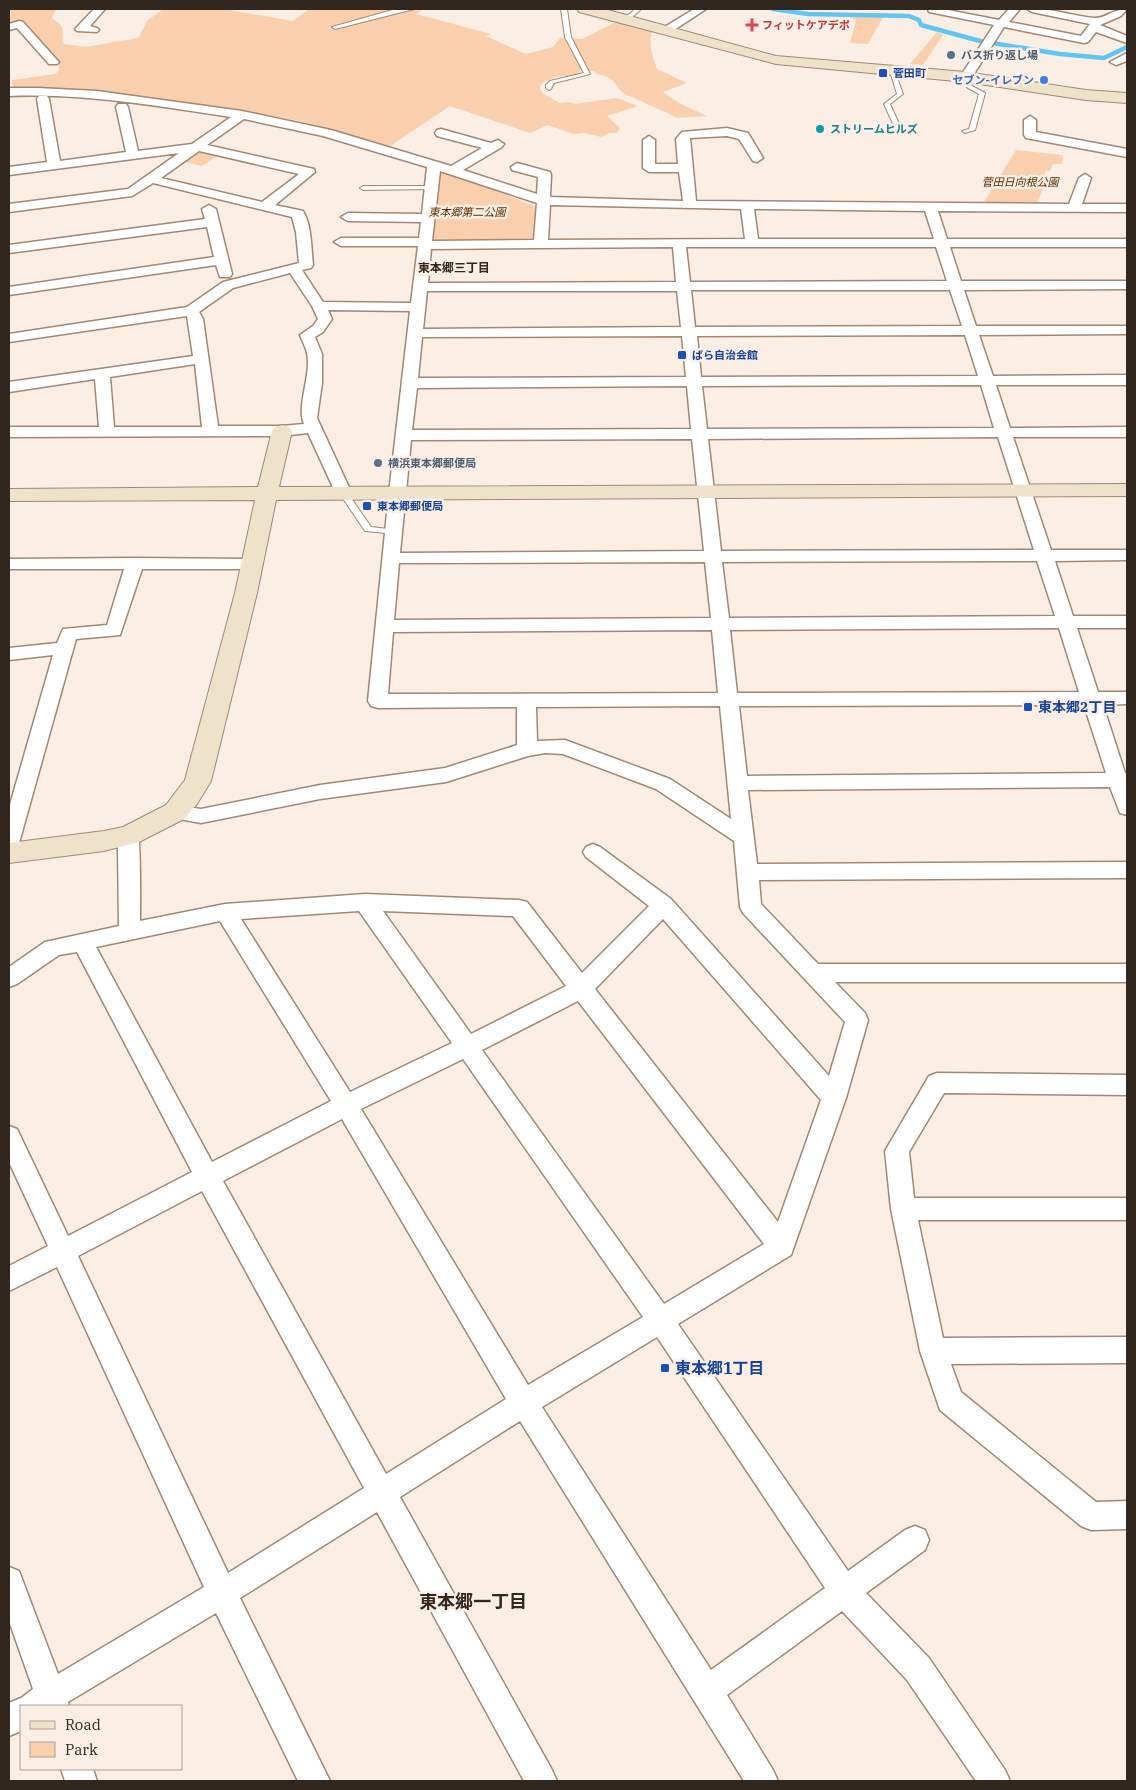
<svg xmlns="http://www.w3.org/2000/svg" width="1136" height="1790" font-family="'IBM Plex Serif','Noto Sans JP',serif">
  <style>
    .green { fill: #f9cfae }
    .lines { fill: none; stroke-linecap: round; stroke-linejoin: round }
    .stream { stroke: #61c5f1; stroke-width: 4.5 }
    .lane-casing { stroke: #a48771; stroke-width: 2 }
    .street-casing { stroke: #a48771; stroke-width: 3 }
    .secondary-casing { stroke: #a48771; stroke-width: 2 }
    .lane { fill: #fff; fill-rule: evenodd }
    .street { fill: #fff; fill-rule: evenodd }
    .secondary { fill: #eee2cb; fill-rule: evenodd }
    .health-dot { fill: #e0444e; stroke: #fbefe5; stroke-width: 2 }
    .service-dot { fill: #5c6f8a; stroke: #fbefe5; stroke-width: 2 }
    .transit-dot { fill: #1a4fb4; stroke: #fbefe5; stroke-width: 2 }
    .shop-dot { fill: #3f7fe0; stroke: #fbefe5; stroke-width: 2 }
    .culture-dot { fill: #0f9aa8; stroke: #fbefe5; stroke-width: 2 }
    .labels { text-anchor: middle; stroke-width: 5; stroke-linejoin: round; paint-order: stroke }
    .far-health-label { font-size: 11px; font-weight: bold; fill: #be3a42; stroke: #fbefe5; text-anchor: start }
    .far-service-label { font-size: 11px; font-weight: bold; fill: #4e5e75; stroke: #fbefe5; text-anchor: start }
    .far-transit-label { font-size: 11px; font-weight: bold; fill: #164399; stroke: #fbefe5; text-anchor: start }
    .far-shop-label { font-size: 11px; font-weight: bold; fill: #366cbe; stroke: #fbefe5; text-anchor: end }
    .far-culture-label { font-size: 11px; font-weight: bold; fill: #0d838f; stroke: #fbefe5; text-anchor: start }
    .far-park-label { font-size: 11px; font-style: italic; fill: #5c2f00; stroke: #fbefe5 }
    .far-neighbourhood-label { font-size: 12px; font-weight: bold; fill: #32271e; stroke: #fbefe5 }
    .transit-label { font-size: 14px; font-weight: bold; fill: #164399; stroke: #fbefe5; text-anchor: start }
    .near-transit-label { font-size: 16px; font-weight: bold; fill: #164399; stroke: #fbefe5; text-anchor: start }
    .near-neighbourhood-label { font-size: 18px; font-weight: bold; fill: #32271e; stroke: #fbefe5 }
  </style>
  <rect width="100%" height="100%" fill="#fbefe5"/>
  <!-- green -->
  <path class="green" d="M 9,9 L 56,9 L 52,18 C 55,21 60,23 62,27 C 64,33 61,37 64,44 C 88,48 89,47 112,42 C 122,40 130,41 139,37 L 147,21 L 163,9 L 223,9 L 293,21 L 309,9 L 424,9 L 416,14 L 491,34 L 486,36 L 526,54 L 553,47 L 560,38 L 582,39 L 616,22 L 653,30 C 647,43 653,57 657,69 L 687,83 L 663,92 L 679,103 L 707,116 L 678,118 L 625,94 C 611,84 619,78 597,74 L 594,71 L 581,71 L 577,75 L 555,77 L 542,83 L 540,88 L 543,94 L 560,103 L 569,102 L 574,104 L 617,98 L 638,106 L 607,116 L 620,128 L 617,133 L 609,133 L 601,137 L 585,133 L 573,134 L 548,125 L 530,133 L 450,106 L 390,146 L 304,122 L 263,114 L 67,90 L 13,89 L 12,80 L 55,74 L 59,71 L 59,66 L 24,21 L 11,24 L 9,22 Z
    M 845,15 L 883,17 L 868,44 L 850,43 L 856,20 Z
    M 937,32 L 943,35 L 923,65 L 910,64 Z
    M 203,149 L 220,154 L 202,166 L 185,162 Z
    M 1016,150 L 1063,155 L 1062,164 L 1053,164 L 1050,171 L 1046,171 L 1039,188 L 1043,189 L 1037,202 L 984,202 Z
    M 441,170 L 537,207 L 536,241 L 432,242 Z"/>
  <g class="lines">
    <!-- stream -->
    <path class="stream" d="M 773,9 L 808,14 L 909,16 L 919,20 L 921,25 L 980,41 L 1060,54 L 1104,58 L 1127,47"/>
    <defs>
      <path id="lane" d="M 396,9 L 414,9 L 335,29 L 332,27 Z
        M 561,9 L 567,9 L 571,37 L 590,74 L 554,83 L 551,89 L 549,90 L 546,88 L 546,85 L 550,81 L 584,73 L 565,37 Z
        M 633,9 L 640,10 L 630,19 L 626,19 L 626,17 L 634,10 Z
        M 890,71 L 895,72 L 903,94 L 890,104 L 901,128 L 898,130 L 895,128 L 884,104 L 897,94 Z
        M 964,76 L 968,76 L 967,80 L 972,86 L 985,93 L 975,130 L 965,133 L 962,131 L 969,129 L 979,94 L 968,88 L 962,81 Z
        M 431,186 L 434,188 L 433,189 L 363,190 L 360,188 L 363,186 Z
        M 341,492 L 347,492 L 371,527 L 397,530 L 397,534 L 365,531 L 340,494 Z"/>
      <path id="street" d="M 94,9 L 105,9 L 90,26 L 97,28 L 99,30 L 97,32 L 77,31 L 75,29 L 77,27 Z
        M 694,9 L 706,9 L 671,32 L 663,32 L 661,30 L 663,28 Z
        M 928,9 L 943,9 L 999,20 L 1009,9 L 1020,9 L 1009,22 L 1081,36 L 1090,24 L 1032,12 L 1027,9 C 1050,7 1071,16 1094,18 C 1104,19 1114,9 1127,9 L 1121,16 L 1100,25 L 1127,36 L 1127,43 L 1096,32 L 1088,42 L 1084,43 L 1004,27 L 970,80 L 966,81 L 960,77 L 994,25 L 929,12 Z
        M 19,21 L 23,22 L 57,60 L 59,62 L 57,64 L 49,64 L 17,28 L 9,30 L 9,24 Z
        M 1127,53 L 1127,61 L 1116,65 L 1110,62 Z
        M 9,88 L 38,88 L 97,91 L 242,111 L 331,130 L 451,166 L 482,148 L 437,136 L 435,133 L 437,130 L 441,129 L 491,143 L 498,140 L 504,144 L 502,147 L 463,170 L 537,194 L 538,177 L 512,170 L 511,167 L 517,163 L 550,172 L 551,175 L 550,197 L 683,201 L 679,172 L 649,172 L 643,168 L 643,140 L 649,136 L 655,140 L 655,164 L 678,164 L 676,139 L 682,132 L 727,128 L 748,133 L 763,158 L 757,162 L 753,161 L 739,139 L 727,136 L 690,138 L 696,201 L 1069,204 L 1079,178 L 1085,174 L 1091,178 L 1082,204 L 1127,204 L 1127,212 L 938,211 L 947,239 L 1127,239 L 1127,247 L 950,247 L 961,281 L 1127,281 L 1127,289 L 964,290 L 976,326 L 1127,326 L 1127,334 L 979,335 L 993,376 L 1127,375 L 1127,385 L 996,385 L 1010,428 L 1127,427 L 1127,437 L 1013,437 L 1051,550 L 1127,550 L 1127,560 L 1055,561 L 1073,616 L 1127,616 L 1127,628 L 1077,628 L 1098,692 L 1127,692 L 1127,704 L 1103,705 L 1125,773 L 1127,773 L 1127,815 L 1120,813 L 1110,787 L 748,790 L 757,864 L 1127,862 L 1127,878 L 759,880 L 761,904 L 818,964 L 1127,964 L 1127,982 L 835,982 L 865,1013 L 868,1020 L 846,1098 L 791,1255 L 678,1324 L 848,1571 L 905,1530 L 915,1526 L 925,1530 L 929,1540 L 925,1550 L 866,1593 L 929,1658 L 1005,1770 L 1010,1781 L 976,1781 L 907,1680 L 842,1611 L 727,1695 L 773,1770 L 778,1781 L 744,1781 L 520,1421 L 400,1497 L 552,1770 L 557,1781 L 524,1781 L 377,1512 L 240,1598 L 330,1781 L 298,1781 L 216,1613 L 68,1702 L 69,1706 L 21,1706 L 21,1731 L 9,1736 L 9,1703 L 21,1698 L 33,1689 L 9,1621 L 9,1567 L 19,1571 L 58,1674 L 204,1587 L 57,1267 L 9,1291 L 9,1266 L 48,1246 L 9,1162 L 9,1126 L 17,1129 L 68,1236 L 192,1172 L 77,952 L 59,955 L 17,984 L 9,987 L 9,967 L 45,942 L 119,926 L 118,848 L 123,830 L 130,827 L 137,830 C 141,836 140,907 140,921 L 225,904 L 365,894 L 519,900 L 527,902 L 582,973 L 649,906 L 586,857 L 583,852 L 586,847 L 593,844 L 600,847 L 671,899 L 829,1076 L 845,1022 L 743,913 L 740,907 L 734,841 L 656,789 L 563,754 L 545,753 L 528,756 L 446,782 L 320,799 L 201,823 L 168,817 L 165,812 L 168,807 L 175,805 L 201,809 L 320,785 L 445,768 L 517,745 L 517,707 L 378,708 L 371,706 L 368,701 L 389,493 L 410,311 L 328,310 L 332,319 L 323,332 L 315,337 L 322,354 L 322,383 L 317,418 L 352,494 L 350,498 L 338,498 L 336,494 L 308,433 L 282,436 L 9,437 L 9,427 L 99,427 L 95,379 L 9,392 L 9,382 L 193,356 L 187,316 L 9,342 L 9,334 L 187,307 L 223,282 L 299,263 L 296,232 L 292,217 L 153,183 L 132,196 L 9,212 L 9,204 L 128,189 L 179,153 L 9,175 L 9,167 L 47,162 L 37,99 L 39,96 L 47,96 L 49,99 L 60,161 L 126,152 L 116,107 L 118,104 L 126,104 L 128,107 L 138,151 L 192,144 L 231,117 C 157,106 84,93 9,96 ZM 244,119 L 323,136 L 427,167 L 422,214 L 348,213 L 341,217 L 348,221 L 421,222 L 419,238 L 341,238 L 334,242 L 341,246 L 418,246 L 411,303 L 323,302 L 302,270 L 311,268 L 313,265 C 311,248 312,226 303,211 L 275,205 L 315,172 L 314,169 L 207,145 ZM 199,151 L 299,174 L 262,202 L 161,178 ZM 440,171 L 537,203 L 534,240 L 432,241 ZM 550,205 L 741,209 L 745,239 L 548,240 ZM 754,209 L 925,211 L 934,239 L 758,239 ZM 673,247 L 676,282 L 428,283 L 431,249 ZM 686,247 L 936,247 L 947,281 L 690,282 ZM 290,273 L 312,306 L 318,319 L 313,326 L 300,335 C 302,341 306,347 307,353 C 312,374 296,406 304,424 L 282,426 L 218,426 L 203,319 L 199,312 L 233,288 ZM 691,290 L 950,290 L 962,326 L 695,327 ZM 427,291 L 677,291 L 681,327 L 423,329 ZM 965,335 L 978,376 L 701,377 L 697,336 ZM 682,336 L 686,377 L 418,378 L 422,337 ZM 195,364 L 202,427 L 114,427 L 110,377 ZM 981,385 L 994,428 L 707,429 L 702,386 ZM 687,386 L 691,429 L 412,430 L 417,388 ZM 998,437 L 1034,550 L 721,551 L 708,439 ZM 692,439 L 704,551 L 400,553 L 411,440 ZM 1037,561 L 1055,616 L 729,618 L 722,562 ZM 705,562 L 711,618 L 394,620 L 399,563 ZM 1059,628 L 1079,692 L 737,693 L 730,630 ZM 712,630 L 718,693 L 388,694 L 393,632 ZM 1084,705 L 1106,773 L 747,776 L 739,706 ZM 720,706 L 731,819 L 670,779 L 565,740 L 537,741 L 536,707 ZM 359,911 L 452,1043 L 350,1092 L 241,919 ZM 383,911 L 513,916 L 566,986 L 471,1034 ZM 663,919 L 821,1100 L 778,1222 L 595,989 ZM 220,921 L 331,1101 L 212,1162 L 96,947 ZM 578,1001 L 764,1244 L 664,1304 L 482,1050 ZM 463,1059 L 643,1317 L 528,1385 L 361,1109 ZM 342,1119 L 506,1399 L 386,1474 L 223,1181 ZM 202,1191 L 364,1488 L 228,1573 L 78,1256 ZM 657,1337 L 825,1588 L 711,1670 L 542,1407 Z
        M 1030,116 L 1036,120 L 1036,132 L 1127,149 L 1127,157 L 1026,138 L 1024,135 L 1024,120 Z
        M 209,205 L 216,209 L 232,274 L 230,277 L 220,277 L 216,265 L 9,295 L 9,287 L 214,257 L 207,227 L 9,253 L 9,245 L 205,219 L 202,209 Z
        M 135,558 L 252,559 L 258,560 L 261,564 L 258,568 L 252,569 L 142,569 L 120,635 L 76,639 L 19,843 L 16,848 L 9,851 L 9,808 L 53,655 L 9,660 L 9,648 L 57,643 L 63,629 L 107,625 L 124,569 L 9,569 L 9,559 Z
        M 937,1073 L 1127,1075 L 1127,1095 L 944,1093 L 909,1152 L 914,1198 L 1127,1198 L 1127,1220 L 918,1220 L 943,1338 L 1127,1337 L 1127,1363 L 951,1364 L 961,1392 L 1096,1502 L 1127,1501 L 1127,1529 L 1091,1530 L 1081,1526 L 940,1410 L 920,1351 L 891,1209 L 885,1151 L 929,1076 Z
        M 61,1769 L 93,1769 L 97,1781 L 65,1781 Z"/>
      <path id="secondary" d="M 577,9 L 608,10 L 776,56 L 966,72 L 1086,90 L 1127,93 L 1127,103 L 1086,100 L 966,82 L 776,64 L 579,12 Z
        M 282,425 L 289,427 L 292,431 L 279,487 L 1127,484 L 1127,496 L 276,500 L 257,593 L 211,781 L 197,804 L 184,819 L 139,842 L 104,851 L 9,863 L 9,843 L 104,831 L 123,827 L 166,805 L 185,780 L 235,593 L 255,500 L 9,501 L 9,489 L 258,487 L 272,431 L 275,427 Z"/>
    </defs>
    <!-- lane casing -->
    <use href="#lane" class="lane-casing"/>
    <!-- street casing -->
    <use href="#street" class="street-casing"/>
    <!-- secondary casing -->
    <use href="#secondary" class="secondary-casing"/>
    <!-- lane -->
    <use href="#lane" class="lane"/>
    <!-- street -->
    <use href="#street" class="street"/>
    <!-- secondary -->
    <use href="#secondary" class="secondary"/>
  </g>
  <!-- markers -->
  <path class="health-dot" d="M749.5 17.5h5v5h5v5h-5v5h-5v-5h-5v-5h5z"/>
  <g class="service-dot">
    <circle cx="951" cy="55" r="5"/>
    <circle cx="378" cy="463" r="5"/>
  </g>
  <g class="transit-dot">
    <rect x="878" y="68" width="10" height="10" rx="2.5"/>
    <rect x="677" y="350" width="10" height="10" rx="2.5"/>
    <rect x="362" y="501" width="10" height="10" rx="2.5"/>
    <rect x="1023" y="702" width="10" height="10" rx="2.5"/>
    <rect x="660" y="1363" width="10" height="10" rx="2.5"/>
  </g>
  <circle class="shop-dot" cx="1044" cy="80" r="5"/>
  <circle class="culture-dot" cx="820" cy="129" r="5"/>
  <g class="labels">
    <!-- far-health labels -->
    <g class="far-health-label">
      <text x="762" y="29">フィットケアデポ</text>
    </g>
    <!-- far-service labels -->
    <g class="far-service-label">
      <text x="961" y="59">バス折り返し場</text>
      <text x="388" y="467">横浜東本郷郵便局</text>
    </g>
    <!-- far-transit labels -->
    <g class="far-transit-label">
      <text x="893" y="77">菅田町</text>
      <text x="692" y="359">ばら自治会館</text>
      <text x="377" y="510">東本郷郵便局</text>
    </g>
    <!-- far-shop labels -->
    <g class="far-shop-label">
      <text x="1034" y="84">セブン-イレブン</text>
    </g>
    <!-- far-culture labels -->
    <g class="far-culture-label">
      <text x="830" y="133">ストリームヒルズ</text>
    </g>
    <!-- far-park labels -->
    <g class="far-park-label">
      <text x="1020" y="186">菅田日向根公園</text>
      <text x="467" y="216">東本郷第二公園</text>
    </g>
    <!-- far-neighbourhood labels -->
    <g class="far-neighbourhood-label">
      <text x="454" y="272">東本郷三丁目</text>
    </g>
    <!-- transit labels -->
    <g class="transit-label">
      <text x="1038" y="712">東本郷2丁目</text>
    </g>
    <!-- near-transit labels -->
    <g class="near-transit-label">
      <text x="675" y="1374">東本郷1丁目</text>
    </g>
    <!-- near-neighbourhood labels -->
    <g class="near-neighbourhood-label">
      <text x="473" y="1608">東本郷一丁目</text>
    </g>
  </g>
  <!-- border -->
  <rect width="1136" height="1790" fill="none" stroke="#32271e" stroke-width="20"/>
  <!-- legend -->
  <rect x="20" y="1705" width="162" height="65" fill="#fbefe5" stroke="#ab9f95"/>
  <rect x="30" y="1721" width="25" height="8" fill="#eee2cb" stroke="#ab9f95"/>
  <text x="65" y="1730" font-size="15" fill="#32271e">Road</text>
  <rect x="30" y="1742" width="25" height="15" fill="#f9cfae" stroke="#ab9f95"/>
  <text x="65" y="1755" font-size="15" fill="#32271e">Park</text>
</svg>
